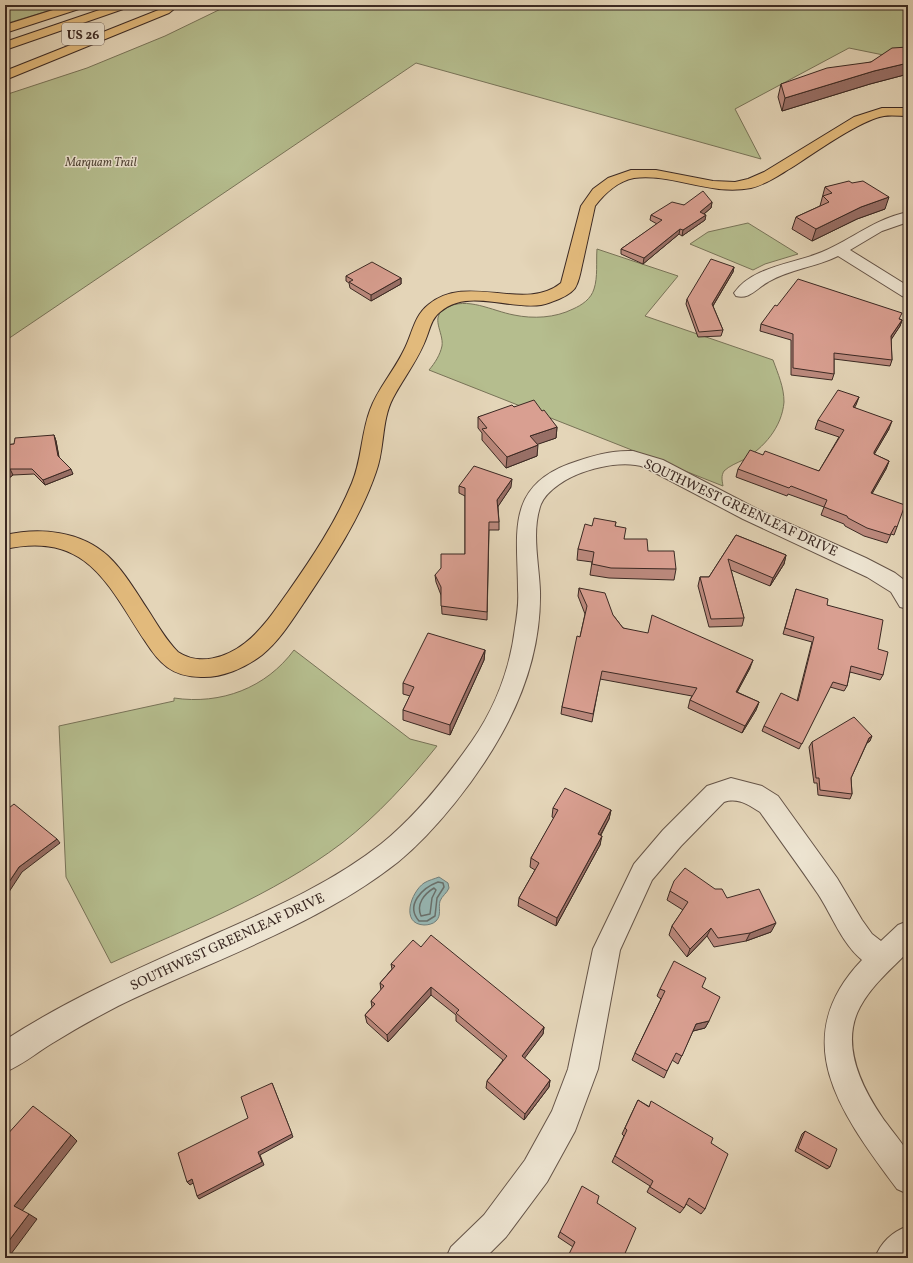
<svg xmlns="http://www.w3.org/2000/svg" width="913" height="1263" font-family="Vollkorn,serif">
  <style>
    .green { fill: #b5bd8e; stroke: #787358 }
    .water { fill: #97b8b5; stroke: #727f7b }
    .lines { fill: none; stroke-linecap: round; stroke-linejoin: round }
    .shore { stroke: #69706c; stroke-width: 1.5 }
    .minor-casing { stroke: #655448; stroke-width: 2 }
    .major-casing { stroke: #3b2923; stroke-width: 2 }
    .highway-casing { stroke: #3b2923; stroke-width: 2 }
    .minor { fill: #ede4d1; fill-rule: evenodd }
    .major { fill: #e2ba7c; fill-rule: evenodd }
    .highway { fill: #e2ba7c; fill-rule: evenodd }
    .wall { fill: #bb897d; stroke: #3b2923 }
    .shaded-wall { fill: #986f66; stroke: #3b2923 }
    .building { fill: #d99f91; stroke: #3b2923 }
    .labels { text-anchor: middle; stroke-width: 3; stroke-linejoin: round; paint-order: stroke }
    .far-park-label { font-size: 12px; font-style: italic; fill: #534738; stroke: #ede4d1 }
    .shield { fill: #ede4d1; stroke: #706157; stroke-width: 1 }
    .shield-label { font-size: 13px; font-weight: bold; fill: #3b2923 }
    .street-label { font-size: 14px; fill: #3b2923; stroke: #ede4d1 }
  </style>
  <rect width="100%" height="100%" fill="#e4d5b8"/>
  <filter id="stains"><feTurbulence type="fractalNoise" baseFrequency=".005" numOctaves="4"/><feColorMatrix values="0 0 0 0 .2 0 0 0 0 .09 0 0 0 0 .02 0 0 0 .5 -.17"/></filter>
  <radialGradient id="worn" r=".72"><stop offset=".6" stop-color="#630" stop-opacity="0"/><stop offset="1" stop-color="#630" stop-opacity=".3"/></radialGradient>
  <!-- green -->
  <path class="green" d="M 5,5 L 67,5 L 5,24 Z
    M 229,5 L 908,5 L 908,60 L 849,48 L 735,109 L 761,159 L 416,63 L 5,341 L 5,95 L 87,68 L 165,36 Z
    M 748,223 L 798,254 L 765,264 L 753,270 L 690,244 L 708,232 Z
    M 597,249 L 678,276 L 645,316 L 773,360 C 778,374 784,387 784,402 C 782,427 764,448 743,460 C 737,463 729,466 724,471 C 721,476 722,480 723,486 L 429,370 C 435,363 440,355 442,346 C 444,332 429,317 446,308 C 467,296 492,311 514,315 C 533,319 555,318 573,309 C 582,305 591,299 594,289 C 598,277 596,262 597,249 Z
    M 294,650 L 410,739 L 437,746 C 408,782 378,815 342,843 C 272,896 190,927 111,963 L 66,877 L 59,726 L 174,701 L 174,698 C 221,705 266,688 294,650 Z"/>
  <!-- water -->
  <path class="water" d="M 439,877 L 448,883 L 449,888 C 447,893 442,896 440,901 C 438,908 442,915 436,921 C 433,924 428,925 424,925 C 400,924 411,892 424,883 C 429,880 434,879 439,877 Z"/>
  <g class="lines">
    <!-- shore -->
    <path class="shore" d="M 438,882 L 443,883 L 444,887 L 437,898 L 435,916 L 427,921 L 419,921 C 405,905 422,888 438,882 Z
      M 434,888 L 436,890 L 432,898 L 430,914 L 421,916 C 416,904 424,894 434,888 Z"/>
    <defs>
      <path id="minor" d="M 908,212 L 908,222 L 882,231 L 850,250 L 908,286 L 908,298 L 902,296 L 838,256 C 816,267 790,269 768,282 C 757,288 749,300 736,296 L 734,293 C 753,266 794,264 822,252 C 853,239 874,219 908,212 Z
        M 633,451 L 663,460 L 757,509 L 866,558 L 895,573 L 908,583 L 908,609 L 900,607 L 891,592 L 867,577 L 743,519 L 644,467 C 616,457 554,475 541,504 C 531,531 539,563 540,591 C 541,641 526,691 501,735 C 477,778 436,831 398,862 C 317,926 210,961 118,1006 C 95,1018 72,1031 51,1044 C 35,1054 22,1065 5,1072 L 5,1040 C 73,996 146,965 220,932 C 276,907 333,882 381,844 C 416,816 446,778 472,741 C 495,708 510,669 515,628 C 517,616 519,603 518,590 C 518,535 505,488 569,464 C 590,456 611,450 633,451 Z
        M 731,778 L 762,786 L 778,796 L 837,878 L 862,920 L 872,934 L 881,941 L 898,925 L 908,921 L 908,952 C 891,969 872,985 860,1007 C 840,1044 861,1086 882,1117 C 887,1125 907,1148 908,1154 C 910,1166 908,1181 908,1194 L 897,1189 C 844,1117 784,1041 862,960 C 841,942 833,917 818,894 C 799,866 779,839 760,812 C 749,805 738,797 724,802 L 681,846 L 652,880 L 620,950 L 598,1069 L 575,1131 L 547,1182 L 506,1237 L 485,1258 L 446,1258 L 451,1247 L 484,1215 L 525,1160 L 552,1111 L 568,1069 L 593,949 L 634,864 L 663,830 L 707,786 Z
        M 908,1226 L 908,1258 L 875,1258 C 881,1242 892,1232 908,1226 Z"/>
      <path id="major" d="M 882,108 L 908,108 L 908,116 C 900,116 891,115 884,116 C 860,120 813,154 791,168 C 779,175 765,185 751,188 C 709,196 673,173 634,178 C 618,181 604,194 595,206 C 591,225 587,243 583,261 C 581,269 580,277 577,284 C 575,291 566,296 559,299 C 553,301 547,304 541,305 C 510,310 467,288 440,312 C 432,318 430,328 427,336 C 419,359 404,377 393,398 C 381,421 385,448 376,472 C 360,519 331,562 303,604 C 291,622 279,641 262,655 C 245,668 222,678 201,677 C 172,677 159,663 145,641 C 107,583 86,531 5,549 L 5,535 C 40,527 81,531 108,556 C 124,571 136,592 148,610 C 157,624 166,640 178,652 C 199,666 226,658 245,643 C 262,630 275,610 288,592 C 312,558 336,522 352,483 C 362,459 361,434 370,410 C 378,388 394,371 404,350 C 412,335 414,316 428,305 C 467,272 524,313 561,283 L 581,206 L 593,189 L 608,178 L 631,170 L 656,170 L 713,181 L 735,182 L 748,179 L 764,172 L 854,117 Z"/>
      <path id="highway" d="M 69,5 L 87,5 L 85,7 L 5,33 L 5,25 Z
        M 114,5 L 131,5 L 129,7 L 5,50 L 5,42 Z
        M 166,5 L 179,5 L 169,13 L 5,80 L 5,71 L 161,9 Z"/>
    </defs>
    <!-- minor casing -->
    <use href="#minor" class="minor-casing"/>
    <!-- major casing -->
    <use href="#major" class="major-casing"/>
    <!-- highway casing -->
    <use href="#highway" class="highway-casing"/>
    <!-- minor -->
    <use href="#minor" class="minor"/>
    <!-- major -->
    <use href="#major" class="major"/>
    <!-- highway -->
    <use href="#highway" class="highway"/>
  </g>
  <!-- wall -->
  <path class="wall" d="M 908,47 L 908,74 L 870,84 L 782,111 L 778,97 L 781,84 L 871,62 Z
    M 852,183 L 885,209 L 857,219 L 812,241 L 792,229 L 796,217 L 820,206 L 825,187 Z
    M 712,202 L 711,208 L 704,214 L 705,220 L 682,236 L 679,234 L 643,264 L 621,254 L 621,249 L 657,224 L 650,220 L 651,215 L 684,205 Z
    M 734,267 L 733,272 L 713,306 L 723,330 L 721,336 L 698,337 L 686,304 L 687,299 Z
    M 346,276 L 401,278 L 401,284 L 371,301 L 350,288 L 349,283 L 346,281 Z
    M 777,306 L 900,319 L 902,320 L 900,326 L 891,339 L 892,360 L 890,366 L 834,359 L 834,374 L 832,380 L 791,375 L 791,340 L 760,331 L 761,324 Z
    M 859,397 L 854,407 L 889,429 L 874,454 L 889,461 L 886,469 L 872,493 L 897,527 L 894,535 L 891,534 L 887,543 L 864,536 L 845,526 L 844,524 L 821,515 L 824,507 L 788,494 L 787,496 L 736,477 L 738,469 L 763,455 L 819,471 L 839,437 L 815,429 L 818,420 Z
    M 514,407 L 542,411 L 557,427 L 556,438 L 537,444 L 537,456 L 506,468 L 482,440 L 482,433 L 478,428 L 478,417 Z
    M 54,435 L 56,441 L 59,458 L 73,474 L 45,485 L 34,474 L 13,475 L 5,481 L 5,445 L 14,444 Z
    M 459,486 L 511,487 L 498,506 L 499,522 L 499,530 L 489,530 L 487,620 L 442,614 L 441,595 L 436,582 L 435,575 L 465,554 L 465,496 L 459,493 Z
    M 616,522 L 615,526 L 624,539 L 648,551 L 676,569 L 674,580 L 609,578 L 590,575 L 592,562 L 577,560 L 578,549 L 592,526 Z
    M 736,535 L 786,555 L 784,564 L 770,586 L 731,570 L 744,618 L 742,626 L 709,627 L 698,586 L 700,577 L 709,577 Z
    M 579,588 L 613,615 L 623,628 L 750,668 L 737,692 L 759,702 L 756,710 L 742,733 L 688,708 L 690,700 L 692,696 L 600,679 L 592,722 L 561,714 L 562,707 L 580,637 L 585,614 L 578,596 Z
    M 796,589 L 827,605 L 878,649 L 883,675 L 880,680 L 850,672 L 847,686 L 844,691 L 830,687 L 799,749 L 762,731 L 764,726 L 797,701 L 812,642 L 783,634 Z
    M 485,650 L 484,660 L 450,735 L 403,720 L 403,710 L 410,696 L 403,694 L 403,683 Z
    M 870,741 L 867,743 L 851,778 L 852,794 L 850,799 L 818,795 L 817,783 L 814,783 L 809,747 L 812,742 Z
    M 553,808 L 611,810 L 609,819 L 601,835 L 600,845 L 556,926 L 518,906 L 519,898 L 535,870 L 530,867 L 531,858 L 554,818 L 552,817 Z
    M 670,891 L 727,898 L 771,932 L 746,941 L 714,947 L 707,936 L 687,957 L 669,935 L 672,926 L 683,910 L 667,900 Z
    M 421,947 L 544,1027 L 543,1034 L 524,1058 L 550,1080 L 549,1087 L 524,1120 L 486,1088 L 487,1081 L 503,1060 L 456,1021 L 456,1015 L 431,995 L 388,1042 L 367,1023 L 365,1015 L 372,1007 L 371,1001 L 381,990 L 380,983 L 392,969 L 391,964 Z
    M 702,987 L 709,1021 L 705,1028 L 693,1031 L 678,1064 L 672,1060 L 664,1078 L 632,1060 L 635,1053 L 661,999 L 657,996 L 660,989 Z
    M 638,1100 L 711,1143 L 705,1209 L 701,1214 L 686,1204 L 684,1208 L 680,1213 L 647,1192 L 650,1186 L 612,1162 L 624,1136 L 622,1134 Z
    M 805,1131 L 830,1167 L 827,1169 L 795,1151 L 802,1134 Z
    M 597,1203 L 573,1247 L 558,1237 L 560,1232 Z"/>
  <!-- shaded-wall -->
  <path class="shaded-wall" d="M 908,63 L 908,74 L 870,84 L 782,111 L 785,98 L 874,71 Z
    M 889,197 L 885,209 L 857,219 L 812,241 L 816,229 L 861,207 Z
    M 712,202 L 711,208 L 699,218 L 700,212 Z
    M 706,215 L 705,220 L 682,236 L 683,230 Z
    M 680,229 L 679,234 L 643,264 L 644,258 Z
    M 734,267 L 733,272 L 711,309 L 712,304 Z
    M 401,278 L 401,284 L 371,301 L 371,295 Z
    M 902,320 L 900,326 L 889,343 L 891,336 Z
    M 859,397 L 856,405 L 850,415 L 853,407 Z
    M 892,421 L 889,429 L 871,460 L 874,452 Z
    M 557,427 L 556,438 L 530,447 L 530,436 Z
    M 54,435 L 56,441 L 60,462 L 58,456 Z
    M 538,445 L 537,456 L 506,468 L 507,457 Z
    M 889,461 L 886,469 L 868,501 L 871,493 Z
    M 10,469 L 13,475 L 5,481 L 5,474 Z
    M 71,469 L 73,474 L 45,485 L 43,480 Z
    M 512,479 L 511,487 L 497,508 L 497,500 Z
    M 786,555 L 784,564 L 770,586 L 773,578 Z
    M 485,650 L 484,660 L 450,735 L 450,725 Z
    M 753,660 L 750,668 L 733,700 L 736,692 Z
    M 759,702 L 756,710 L 742,733 L 745,726 Z
    M 872,736 L 870,741 L 867,743 L 869,738 Z
    M 611,810 L 609,819 L 596,843 L 598,834 Z
    M 602,836 L 600,845 L 556,926 L 557,918 Z
    M 57,839 L 60,843 L 22,872 L 5,898 L 5,888 L 19,867 Z
    M 776,923 L 771,932 L 746,941 L 750,933 Z
    M 711,928 L 707,936 L 687,957 L 690,949 Z
    M 431,987 L 431,995 L 388,1042 L 387,1035 Z
    M 709,1021 L 705,1028 L 693,1031 L 696,1024 Z
    M 544,1027 L 543,1034 L 521,1063 L 522,1056 Z
    M 550,1080 L 549,1087 L 524,1120 L 525,1114 Z
    M 272,1083 L 293,1137 L 260,1155 L 264,1165 L 199,1199 L 197,1196 L 258,1152 Z
    M 71,1135 L 77,1141 L 22,1211 L 14,1206 Z
    M 192,1179 L 195,1182 L 190,1185 L 187,1182 Z
    M 29,1214 L 37,1219 L 8,1258 L 5,1258 L 5,1246 Z"/>
  <!-- building -->
  <path class="building" d="M 908,47 L 908,63 L 874,71 L 785,98 L 781,84 L 827,68 L 871,62 L 892,48 Z
    M 849,181 L 852,183 L 863,181 L 889,197 L 861,207 L 816,229 L 796,217 L 829,202 L 823,196 L 832,193 L 825,187 Z
    M 703,191 L 712,202 L 700,212 L 706,215 L 683,230 L 680,229 L 644,258 L 621,249 L 662,220 L 651,215 L 672,202 L 684,205 Z
    M 711,259 L 734,267 L 712,304 L 723,330 L 699,332 L 687,299 Z
    M 372,262 L 401,278 L 371,295 L 349,282 L 353,280 L 346,276 Z
    M 798,279 L 902,313 L 899,319 L 902,320 L 891,336 L 892,360 L 834,353 L 834,374 L 793,368 L 793,334 L 761,324 L 775,305 L 777,306 Z
    M 838,390 L 859,397 L 853,407 L 892,421 L 874,452 L 874,454 L 889,461 L 871,493 L 905,505 L 897,527 L 895,526 L 890,535 L 867,528 L 848,518 L 847,516 L 824,507 L 827,500 L 791,486 L 789,488 L 738,469 L 750,450 L 763,455 L 765,451 L 819,471 L 844,430 L 818,420 Z
    M 534,400 L 542,411 L 544,410 L 557,427 L 530,436 L 538,445 L 507,457 L 482,429 L 487,428 L 478,417 L 512,405 L 514,407 Z
    M 54,435 L 58,456 L 71,469 L 43,480 L 32,469 L 10,469 L 5,474 L 5,445 L 14,444 L 15,438 Z
    M 474,466 L 512,479 L 497,500 L 499,522 L 489,522 L 487,612 L 441,606 L 441,587 L 435,575 L 441,568 L 441,554 L 465,554 L 465,488 L 459,486 Z
    M 594,518 L 616,522 L 615,526 L 626,528 L 624,539 L 647,539 L 648,551 L 674,551 L 676,569 L 611,568 L 592,564 L 594,552 L 578,549 L 585,524 L 592,526 Z
    M 736,535 L 786,555 L 773,578 L 728,559 L 744,618 L 711,619 L 700,577 L 709,577 Z
    M 579,588 L 605,593 L 613,615 L 623,628 L 648,633 L 652,615 L 753,660 L 736,692 L 759,702 L 745,726 L 690,700 L 697,688 L 602,671 L 593,714 L 562,707 L 577,636 L 580,637 L 587,606 Z
    M 796,589 L 828,599 L 827,605 L 883,620 L 878,649 L 888,652 L 883,675 L 851,666 L 847,686 L 833,682 L 802,744 L 764,726 L 781,693 L 798,701 L 814,637 L 785,628 Z
    M 428,633 L 485,650 L 450,725 L 403,710 L 414,687 L 403,683 Z
    M 854,717 L 872,736 L 869,738 L 851,778 L 852,794 L 820,790 L 819,778 L 816,778 L 812,742 Z
    M 565,788 L 611,810 L 598,834 L 602,836 L 557,918 L 519,898 L 539,863 L 531,858 L 558,810 L 553,808 Z
    M 14,804 L 57,839 L 19,867 L 5,888 L 5,811 Z
    M 685,868 L 715,889 L 722,889 L 727,898 L 759,889 L 776,923 L 750,933 L 718,938 L 711,928 L 690,949 L 672,926 L 688,902 L 670,891 L 674,881 Z
    M 431,935 L 544,1027 L 522,1056 L 550,1080 L 525,1114 L 487,1081 L 507,1056 L 456,1013 L 459,1010 L 431,987 L 387,1035 L 365,1015 L 375,1004 L 371,1001 L 384,986 L 380,983 L 395,966 L 391,964 L 413,940 L 421,947 Z
    M 674,961 L 706,978 L 702,987 L 720,997 L 709,1021 L 696,1024 L 682,1056 L 676,1053 L 667,1071 L 635,1053 L 665,991 L 660,989 Z
    M 272,1083 L 292,1134 L 258,1152 L 262,1162 L 197,1196 L 192,1179 L 187,1182 L 178,1153 L 248,1118 L 241,1097 Z
    M 638,1100 L 649,1107 L 651,1101 L 713,1138 L 711,1143 L 728,1154 L 705,1209 L 689,1198 L 684,1208 L 650,1187 L 653,1181 L 615,1156 L 627,1130 L 625,1128 Z
    M 33,1106 L 71,1135 L 14,1206 L 29,1214 L 5,1246 L 5,1157 L 9,1152 L 5,1149 L 5,1137 Z
    M 805,1131 L 837,1149 L 830,1167 L 798,1148 Z
    M 582,1186 L 599,1196 L 597,1203 L 636,1228 L 623,1258 L 567,1258 L 575,1242 L 560,1232 Z"/>
  <g class="labels">
    <!-- far-park labels -->
    <g class="far-park-label">
      <text x="101" y="166">Marquam Trail</text>
    </g>
    <!-- shield labels -->
    <rect class="shield" x="62" y="23" width="42" height="22" rx="3"/>
    <g class="shield-label">
      <text x="83" y="39">US 26</text>
    </g>
    <!-- street labels -->
    <g class="street-label">
      <text transform="translate(741 507) rotate(25)" y="5">SOUTHWEST GREENLEAF DRIVE</text>
      <text transform="translate(227 941) rotate(-25)" y="5">SOUTHWEST GREENLEAF DRIVE</text>
    </g>
  </g>
  <!-- margin -->
  <rect width="913" height="1263" fill="none" stroke="#e4d5b8" stroke-width="20"/>
  <rect x="6" y="6" width="901" height="1251" fill="none" stroke="#3b2923" stroke-width="2"/>
  <rect x="10" y="10" width="893" height="1243" fill="none" stroke="#3b2923"/>
  <rect width="100%" height="100%" filter="url(#stains)"/>
  <rect width="100%" height="100%" fill="url(#worn)"/>
</svg>
